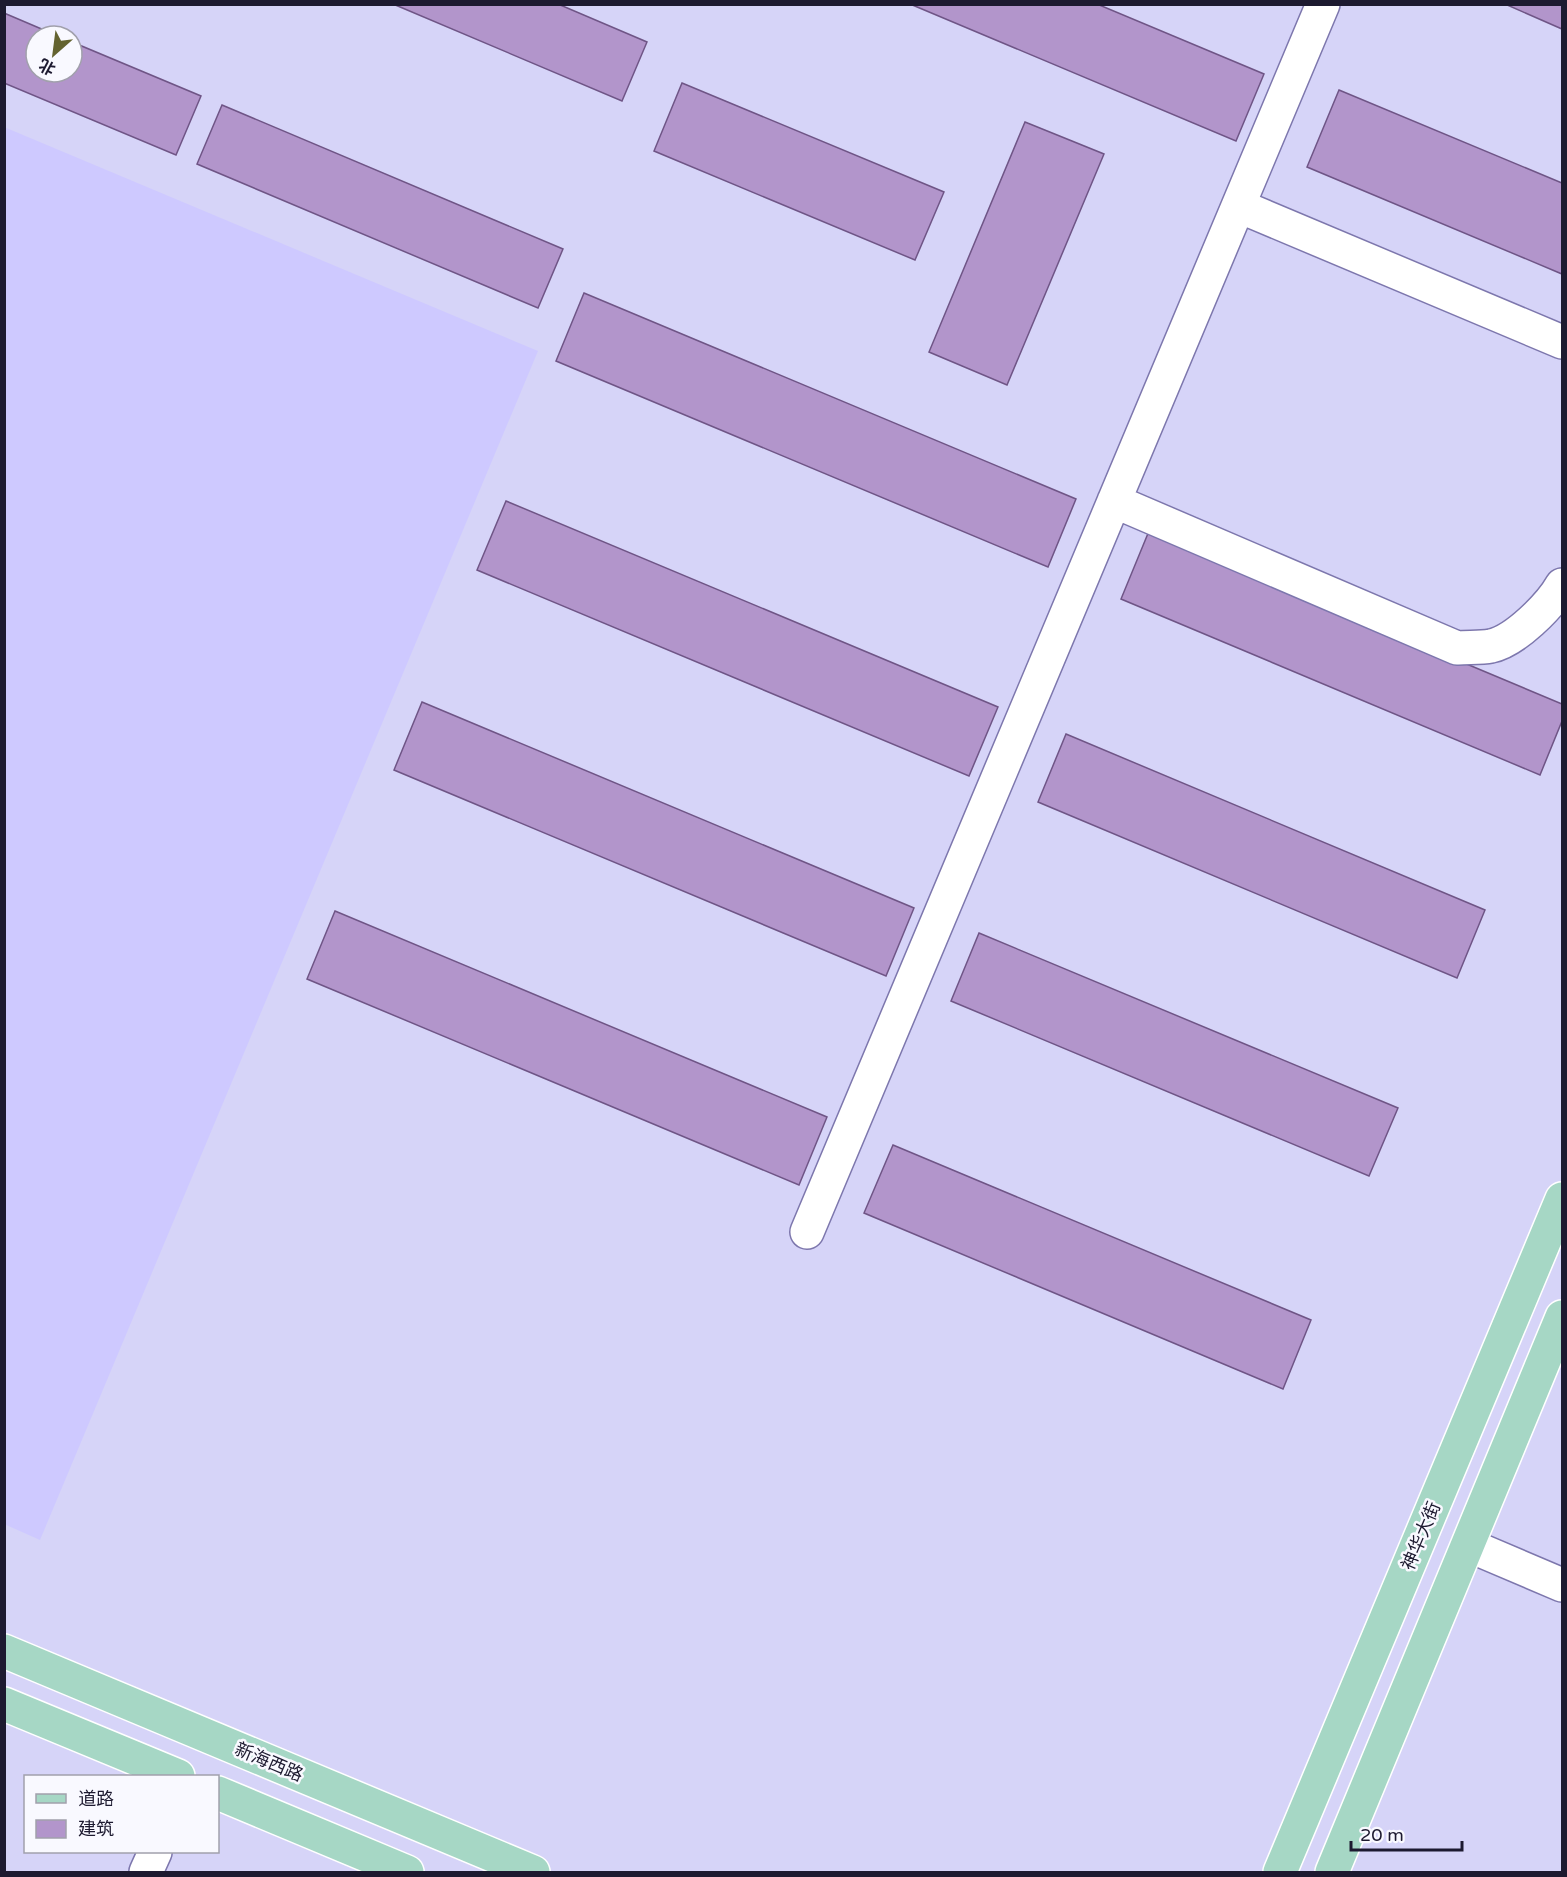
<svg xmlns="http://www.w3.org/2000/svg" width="1567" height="1877" font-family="'Varela Round','Noto Sans SC',sans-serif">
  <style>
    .built { fill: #cec9ff }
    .building { fill: #b295cb; stroke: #6f5586; stroke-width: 1.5 }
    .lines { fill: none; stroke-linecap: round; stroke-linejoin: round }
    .minor-casing { stroke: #7d77ad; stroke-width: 36 }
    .major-casing { stroke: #fff; stroke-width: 36 }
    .minor { stroke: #fff; stroke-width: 33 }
    .major { stroke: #a6d7c5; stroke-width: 33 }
    .labels { text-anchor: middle; stroke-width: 5; stroke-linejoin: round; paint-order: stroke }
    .street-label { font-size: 18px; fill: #1d1a30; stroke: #f9f9ff }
  </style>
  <rect width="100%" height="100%" fill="#d6d4f8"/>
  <!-- built -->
  <path class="built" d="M 4,127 L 538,351 L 40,1540 L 4,1524 Z"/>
  <!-- building -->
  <path class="building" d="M 393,4 L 558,4 L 647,42 L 622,101 Z
    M 910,4 L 1097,4 L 1264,74 L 1236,141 Z
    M 1505,4 L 1562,4 L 1562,29 Z
    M 4,13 L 58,36 L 36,36 L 36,72 L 72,72 L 72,42 L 201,96 L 176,155 L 4,83 Z
    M 682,83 L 944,192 L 915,260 L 654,151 Z
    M 1339,90 L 1562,183 L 1562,274 L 1307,167 Z
    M 222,105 L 563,249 L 538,308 L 197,164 Z
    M 1025,122 L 1104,154 L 1007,385 L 929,352 Z
    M 584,293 L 1076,499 L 1048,567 L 556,361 Z
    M 506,501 L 998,707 L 969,776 L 477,570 Z
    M 1149,531 L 1562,704 L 1562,721 L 1540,775 L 1121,599 Z
    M 422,702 L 914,908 L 886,976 L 394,770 Z
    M 1066,734 L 1485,910 L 1457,978 L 1038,802 Z
    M 335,911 L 827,1117 L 799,1185 L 307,979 Z
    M 979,933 L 1398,1108 L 1369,1176 L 951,1001 Z
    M 893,1145 L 1311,1320 L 1283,1389 L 864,1213 Z"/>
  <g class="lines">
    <defs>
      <path id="minor" d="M 1239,206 L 1562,342
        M 1114,501 L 1457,648 C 1468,647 1480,648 1491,646 C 1515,641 1550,606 1562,585
        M 807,1232 L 1323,4
        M 1468,1545 L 1562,1585
        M 146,1872 L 155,1852"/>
      <path id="major" d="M 4,1651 L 533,1872
        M 4,1704 L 178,1776
        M 218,1793 L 407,1872
        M 1280,1872 L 1562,1199
        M 1332,1872 L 1562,1317"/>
    </defs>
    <!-- minor casing -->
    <use href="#minor" class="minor-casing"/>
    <!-- major casing -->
    <use href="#major" class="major-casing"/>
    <!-- minor -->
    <use href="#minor" class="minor"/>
    <!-- major -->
    <use href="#major" class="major"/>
  </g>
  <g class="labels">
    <!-- street labels -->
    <g class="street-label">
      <text transform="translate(1421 1536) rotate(-67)" y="6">神华大街</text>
      <text transform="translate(269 1762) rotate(23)" y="6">新海西路</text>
    </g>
  </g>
  <!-- border -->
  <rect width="1567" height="1877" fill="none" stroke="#1d1a30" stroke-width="12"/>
  <!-- legend -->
  <rect x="24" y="1775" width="195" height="78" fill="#f9f9ff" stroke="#a1a0ac" stroke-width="1.5"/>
  <rect x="36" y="1794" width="30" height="9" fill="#a6d7c5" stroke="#a1a0ac" stroke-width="1.5"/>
  <text x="78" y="1805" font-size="18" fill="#1d1a30">道路</text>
  <rect x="36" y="1820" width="30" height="18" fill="#b295cb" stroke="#a1a0ac" stroke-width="1.5"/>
  <text x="78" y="1835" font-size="18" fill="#1d1a30">建筑</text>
  <!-- north arrow -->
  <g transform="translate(54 54) rotate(208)"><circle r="28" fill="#f9f9ff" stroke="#a1a0ac" stroke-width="1.5"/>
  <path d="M0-4.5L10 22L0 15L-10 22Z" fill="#646330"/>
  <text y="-9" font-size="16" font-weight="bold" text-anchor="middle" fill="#1d1a30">北</text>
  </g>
  <!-- scale -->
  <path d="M1351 1841v9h111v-9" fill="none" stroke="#1d1a30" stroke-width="3"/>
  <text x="1360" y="1841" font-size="18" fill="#1d1a30" stroke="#f9f9ff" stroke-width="4.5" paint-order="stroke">20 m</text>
</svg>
